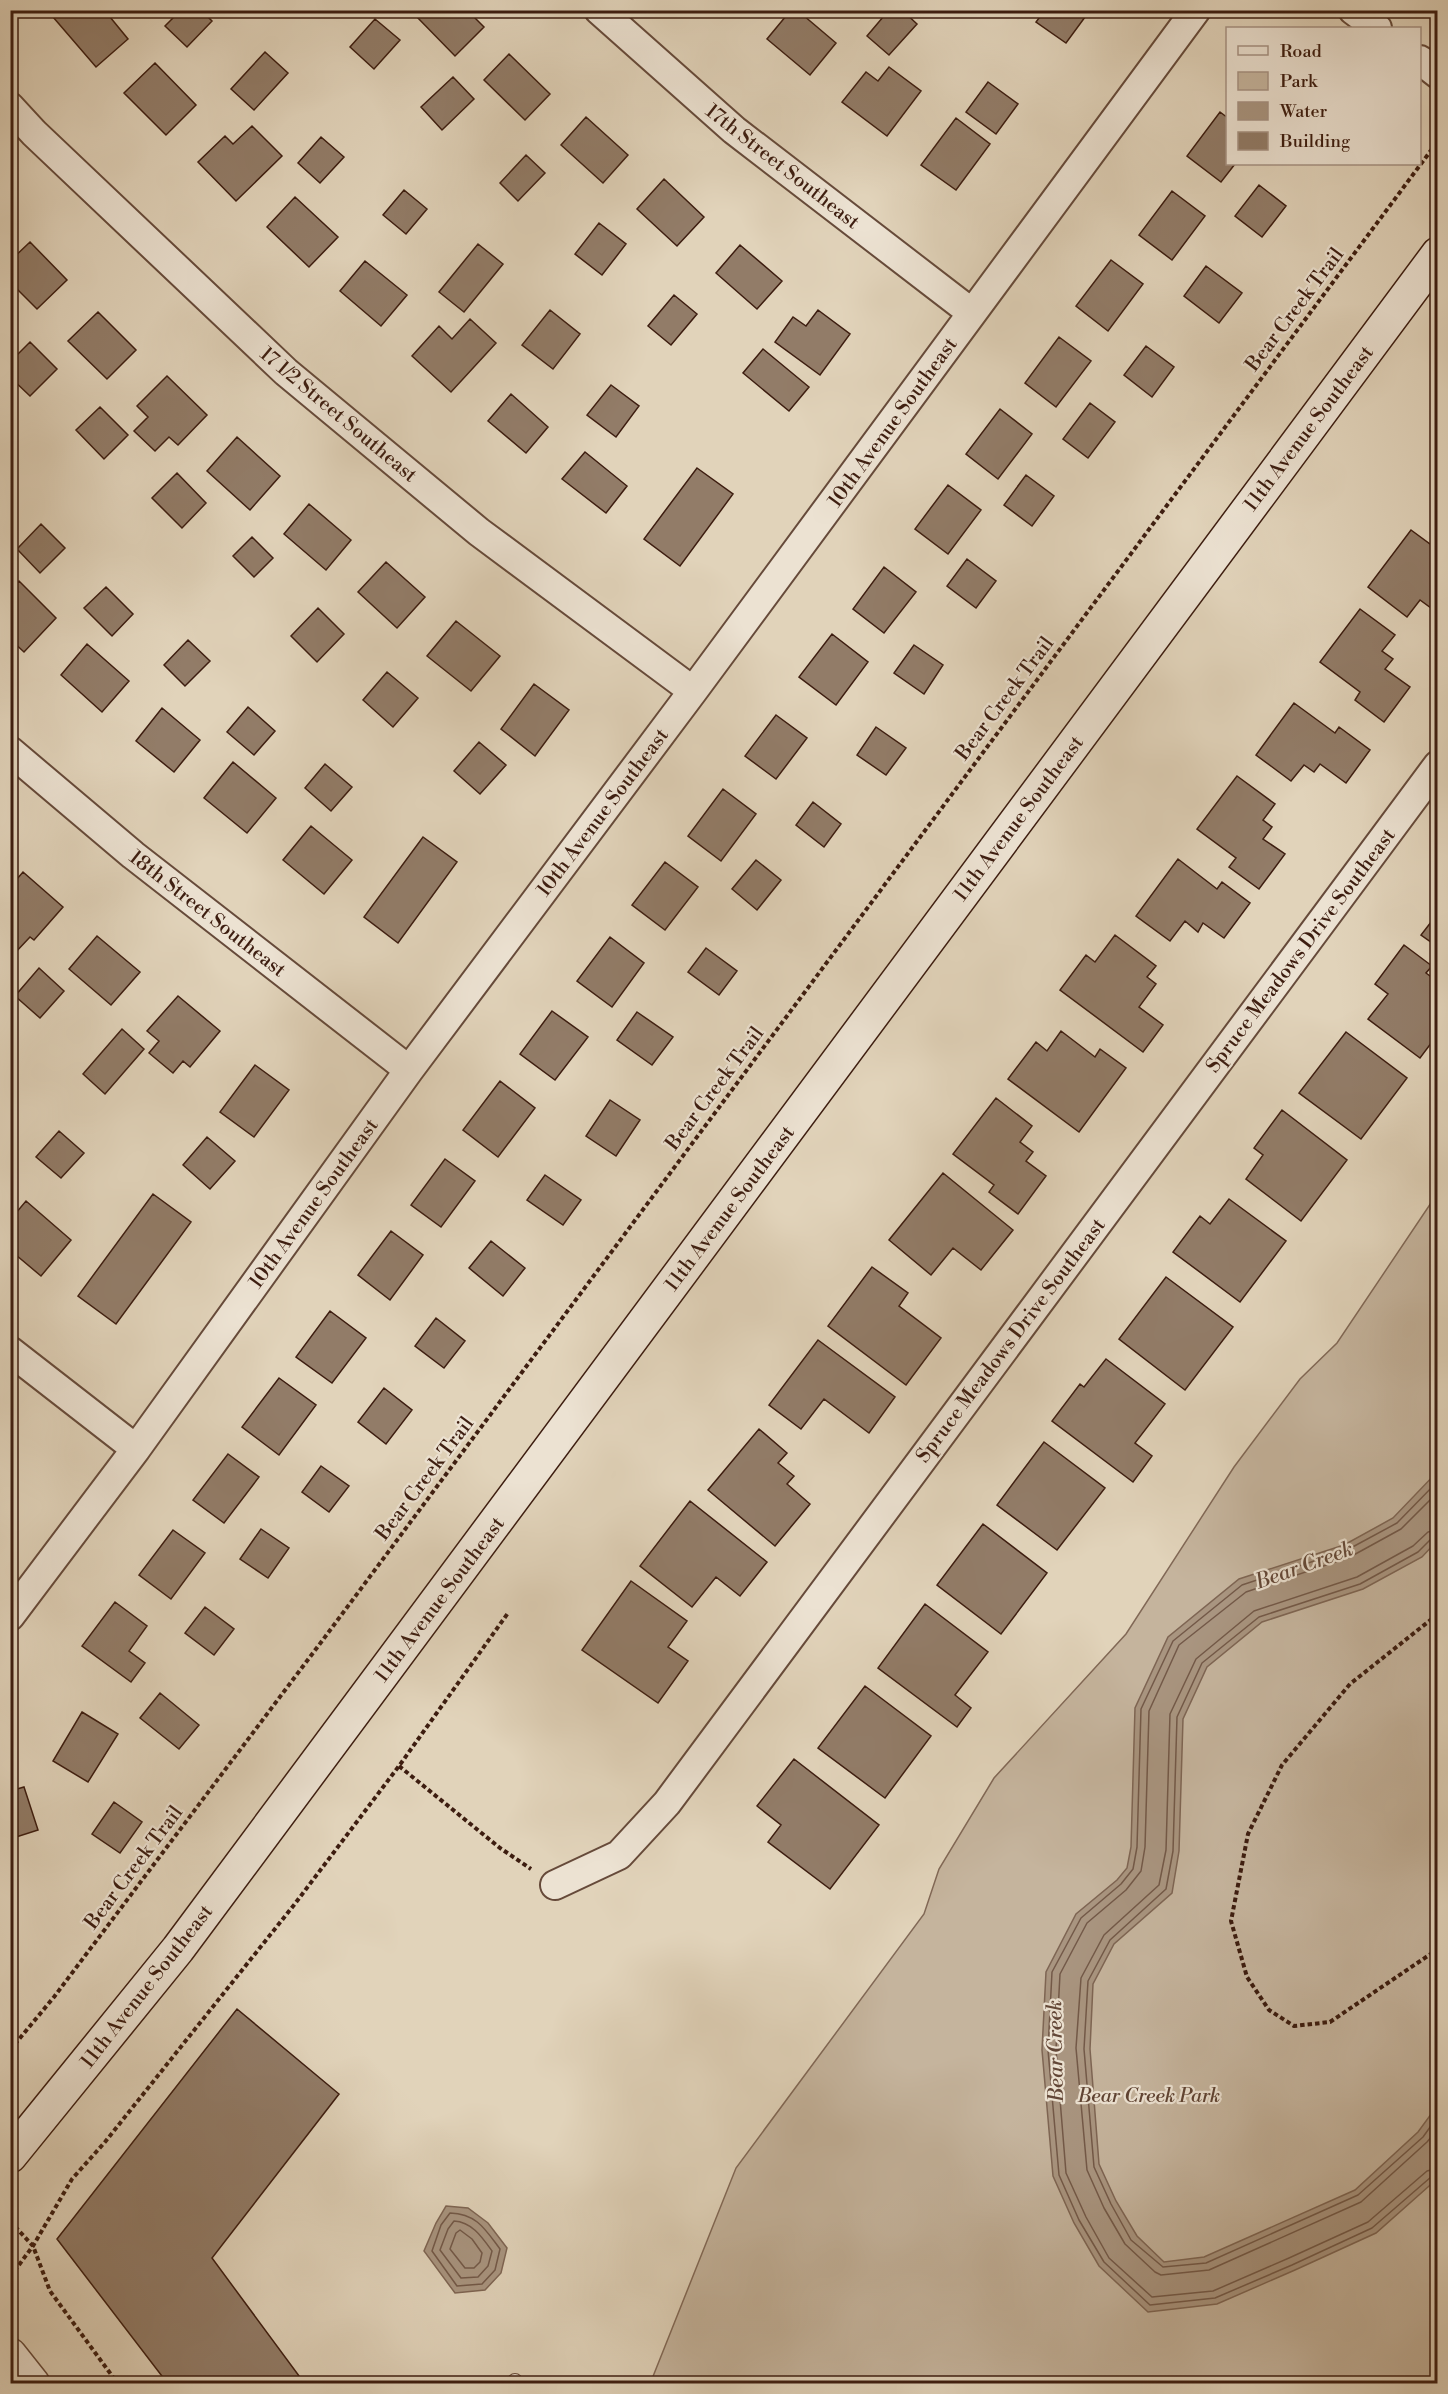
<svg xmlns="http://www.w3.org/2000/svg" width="1448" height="2394" font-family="'Libre Bodoni',serif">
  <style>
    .green { fill: #c5b49d; stroke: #816856; stroke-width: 1.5 }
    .water { fill: #a99580; stroke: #7e6553; stroke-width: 1.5 }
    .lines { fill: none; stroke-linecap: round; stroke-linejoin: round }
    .shore { stroke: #735948; stroke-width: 1.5 }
    .building { fill: #927c68; stroke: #3d1d10; stroke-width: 1.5 }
    .service-casing { stroke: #664a3a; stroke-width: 16 }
    .minor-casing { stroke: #664a3a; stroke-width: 32 }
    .tertiary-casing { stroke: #664a3a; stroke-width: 36 }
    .secondary-casing { stroke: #3d1d10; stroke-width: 36 }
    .path { stroke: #3d1d10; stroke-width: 4; stroke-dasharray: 4.5 3; stroke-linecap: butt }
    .service { stroke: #ece2d2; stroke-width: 14 }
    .minor { stroke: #ece2d2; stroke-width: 28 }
    .tertiary { stroke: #ece2d2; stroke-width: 33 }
    .secondary { stroke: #ece2d2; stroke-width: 33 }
    .labels { text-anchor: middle; stroke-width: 4.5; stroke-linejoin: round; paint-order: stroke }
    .street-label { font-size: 20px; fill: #3d1d10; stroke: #ece2d2 }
    .park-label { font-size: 20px; font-style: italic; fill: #5f4333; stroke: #ece2d2 }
    .water-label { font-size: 21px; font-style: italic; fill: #634737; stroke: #ece2d2 }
  </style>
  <rect width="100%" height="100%" fill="#e1d3ba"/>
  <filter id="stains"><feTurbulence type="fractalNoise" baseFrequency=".00333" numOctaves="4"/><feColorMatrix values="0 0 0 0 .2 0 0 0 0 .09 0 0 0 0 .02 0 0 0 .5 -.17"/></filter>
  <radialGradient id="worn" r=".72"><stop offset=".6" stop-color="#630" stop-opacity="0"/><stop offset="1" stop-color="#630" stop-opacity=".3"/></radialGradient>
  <!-- green -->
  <path class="green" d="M 1437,1194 L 1437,2383 L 650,2384 L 736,2168 L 924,1914 L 939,1869 L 994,1778 L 1126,1634 L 1234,1467 L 1300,1379 L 1337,1343 Z"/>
  <!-- water -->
  <path class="water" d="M 1437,1472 L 1437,1541 L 1422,1557 L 1363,1589 L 1262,1622 L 1207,1667 L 1183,1719 L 1179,1851 L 1172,1893 L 1114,1944 L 1093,1984 L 1090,2049 L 1099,2164 L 1116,2201 L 1137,2236 L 1164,2262 L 1204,2257 L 1355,2190 L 1418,2132 L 1437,2106 L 1437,2179 L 1376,2233 L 1295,2270 L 1217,2304 L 1148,2312 L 1099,2266 L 1074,2223 L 1053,2176 L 1042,2050 L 1046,1972 L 1076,1914 L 1117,1880 L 1127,1868 L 1131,1847 L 1135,1708 L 1168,1637 L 1239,1579 L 1344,1545 L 1393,1518 Z
    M 446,2206 L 468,2208 L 488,2223 L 507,2248 L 501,2273 L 485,2290 L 455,2293 L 424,2251 L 436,2223 Z"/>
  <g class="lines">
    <!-- shore -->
    <path class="shore" d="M 1438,1481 L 1397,1523 L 1347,1550 L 1242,1585 L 1173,1641 L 1141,1709 L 1137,1847 L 1133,1869 L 1121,1884 L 1081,1918 L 1052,1972 L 1048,2050 L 1059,2175 L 1079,2220 L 1104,2262 L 1150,2305 L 1215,2298 L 1292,2265 L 1372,2228 L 1431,2177 L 1438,2176
      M 1438,1492 L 1401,1529 L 1350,1557 L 1246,1592 L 1179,1645 L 1149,1711 L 1145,1847 L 1141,1871 L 1126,1890 L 1087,1923 L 1060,1974 L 1056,2050 L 1066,2173 L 1086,2217 L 1109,2258 L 1152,2297 L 1213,2291 L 1289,2258 L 1368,2222 L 1427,2171 L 1438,2168
      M 1438,1530 L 1428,1532 L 1413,1546 L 1357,1577 L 1254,1611 L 1196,1659 L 1170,1714 L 1166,1850 L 1159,1885 L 1104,1935 L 1081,1978 L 1076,2048 L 1087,2170 L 1104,2208 L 1125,2244 L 1155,2272 L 1161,2275 L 1209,2270 L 1361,2202 L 1427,2142 L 1438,2129
      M 1438,1537 L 1431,1539 L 1418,1552 L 1360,1584 L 1259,1617 L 1202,1663 L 1177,1717 L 1173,1851 L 1166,1889 L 1110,1940 L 1088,1981 L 1084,2049 L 1094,2167 L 1111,2204 L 1131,2240 L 1163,2267 L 1206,2263 L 1358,2195 L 1423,2137 L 1438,2116
      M 450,2213 C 477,2214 485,2229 500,2249 L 495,2270 L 482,2284 L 457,2286 L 432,2251 L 441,2225 Z
      M 454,2221 C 472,2222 482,2237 492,2251 L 488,2266 L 478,2277 L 461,2278 L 440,2250 L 448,2229 Z
      M 460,2230 L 472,2239 L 482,2253 L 480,2262 L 474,2268 L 465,2268 L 450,2249 L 456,2233 Z"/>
  </g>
  <!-- building -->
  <path class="building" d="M 60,10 L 117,10 L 110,17 L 128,39 L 96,67 L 53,17 Z
    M 181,10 L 201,10 L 212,21 L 187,47 L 165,26 Z
    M 420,10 L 467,10 L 484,27 L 455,56 L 415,15 Z
    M 791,10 L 797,10 L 836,43 L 810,75 L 767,39 Z
    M 889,10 L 902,10 L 917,24 L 889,55 L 867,36 Z
    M 1045,10 L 1085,10 L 1088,13 L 1066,43 L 1036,22 Z
    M 375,19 L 400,40 L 374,69 L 350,47 Z
    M 265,52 L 288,73 L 254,110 L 231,89 Z
    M 509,54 L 550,94 L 525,120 L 484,80 Z
    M 155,63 L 196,105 L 166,135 L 124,93 Z
    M 889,67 L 921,91 L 887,136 L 842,102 L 866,72 L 878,81 Z
    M 453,77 L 474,99 L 442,130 L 421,107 Z
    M 988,82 L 1018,104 L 996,134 L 966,112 Z
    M 1220,112 L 1228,118 L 1228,164 L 1235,164 L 1221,182 L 1187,156 Z
    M 586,117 L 628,155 L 603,183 L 561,145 Z
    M 956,118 L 990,144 L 956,190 L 921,165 Z
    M 252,126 L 282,156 L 236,201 L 198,162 L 225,136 L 233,144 Z
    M 321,137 L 344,157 L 320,183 L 298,163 Z
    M 526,155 L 545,173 L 518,201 L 500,183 Z
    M 664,179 L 704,217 L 677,246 L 637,209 Z
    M 1259,185 L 1286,206 L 1262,237 L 1235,216 Z
    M 404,190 L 427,209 L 406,234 L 383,215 Z
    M 1172,191 L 1205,216 L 1172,260 L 1139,235 Z
    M 295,197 L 338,237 L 309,267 L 267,227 Z
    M 599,223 L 626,244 L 602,275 L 575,254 Z
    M 30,242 L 67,280 L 37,309 L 10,282 L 10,261 Z
    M 478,244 L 503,264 L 464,312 L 439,292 Z
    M 740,245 L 782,281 L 757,309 L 716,273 Z
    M 1111,260 L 1143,284 L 1108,331 L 1076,306 Z
    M 365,261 L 407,295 L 381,326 L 340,291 Z
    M 1206,266 L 1242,293 L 1219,323 L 1184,296 Z
    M 674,295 L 697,314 L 671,345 L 648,326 Z
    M 550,310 L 580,334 L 553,369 L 522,345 Z
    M 818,310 L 850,334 L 820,375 L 775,342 L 793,317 L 806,326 Z
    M 98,312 L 136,350 L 107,379 L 68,341 Z
    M 470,319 L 496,343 L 451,392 L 412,356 L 439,326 L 452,339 Z
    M 1059,337 L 1091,361 L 1056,407 L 1025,383 Z
    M 30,342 L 57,369 L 30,396 L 10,377 L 10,362 Z
    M 1146,346 L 1174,367 L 1152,397 L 1124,375 Z
    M 763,349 L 809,387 L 789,411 L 743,373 Z
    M 167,376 L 207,415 L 178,445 L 169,437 L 155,451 L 134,431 L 148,417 L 137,406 Z
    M 611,385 L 639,406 L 616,437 L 587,415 Z
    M 511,394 L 548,427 L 526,453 L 488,421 Z
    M 1090,403 L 1115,422 L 1088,458 L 1063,439 Z
    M 100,407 L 128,435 L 104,459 L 76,430 Z
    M 1000,409 L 1032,434 L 998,479 L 966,454 Z
    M 237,437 L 280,476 L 250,510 L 207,471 Z
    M 585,452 L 627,486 L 606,513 L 562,479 Z
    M 697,468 L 733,494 L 680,566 L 644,539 Z
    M 177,473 L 206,503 L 182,528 L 152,498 Z
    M 1026,475 L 1054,496 L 1032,526 L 1004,505 Z
    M 948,485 L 981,510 L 948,554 L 915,529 Z
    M 309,504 L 351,540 L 326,570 L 284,534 Z
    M 41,524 L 65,548 L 40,573 L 17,549 Z
    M 1411,530 L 1438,550 L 1438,600 L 1431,608 L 1420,600 L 1407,617 L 1368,587 Z
    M 252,537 L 273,558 L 254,577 L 233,556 Z
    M 967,559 L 996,581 L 976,608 L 947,586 Z
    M 386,562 L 425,597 L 397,628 L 358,592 Z
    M 884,567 L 916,592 L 884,633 L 853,609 Z
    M 19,581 L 56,618 L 24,652 L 10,639 L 10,590 Z
    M 106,587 L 133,614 L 112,636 L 84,608 Z
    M 318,608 L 344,634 L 317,662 L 291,636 Z
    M 1360,609 L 1395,635 L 1382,651 L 1393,659 L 1385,669 L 1410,687 L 1384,722 L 1355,700 L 1360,692 L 1320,662 Z
    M 456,621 L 500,656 L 471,691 L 427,656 Z
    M 832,634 L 868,662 L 836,705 L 799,677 Z
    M 188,640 L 210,661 L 185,686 L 164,665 Z
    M 87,644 L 129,681 L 102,712 L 61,675 Z
    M 914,645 L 943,665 L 924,694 L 894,673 Z
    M 387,672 L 418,698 L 393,727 L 363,700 Z
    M 534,684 L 569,710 L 535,756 L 501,729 Z
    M 1294,703 L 1335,733 L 1339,727 L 1370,750 L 1346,783 L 1320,764 L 1314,772 L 1304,765 L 1291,781 L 1256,755 Z
    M 248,707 L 275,731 L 254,755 L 227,732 Z
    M 162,708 L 200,740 L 174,772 L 136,741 Z
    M 776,715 L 807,738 L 776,779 L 745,756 Z
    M 876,727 L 906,748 L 886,775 L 857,755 Z
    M 479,742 L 506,765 L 480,794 L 454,771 Z
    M 233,762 L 276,798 L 247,833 L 204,798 Z
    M 325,764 L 352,787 L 331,811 L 305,788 Z
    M 1237,776 L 1275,804 L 1263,820 L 1272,827 L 1263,839 L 1285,854 L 1259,889 L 1229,867 L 1236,858 L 1197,829 Z
    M 723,789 L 756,814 L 721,861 L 688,836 Z
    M 813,802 L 841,824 L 824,847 L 796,825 Z
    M 311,826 L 352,860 L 324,894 L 283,860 Z
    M 423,837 L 457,862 L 398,943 L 364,917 Z
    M 1178,859 L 1217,889 L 1222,882 L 1250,903 L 1224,938 L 1203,923 L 1198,932 L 1185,921 L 1170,941 L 1136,916 Z
    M 756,860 L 781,880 L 757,910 L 732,889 Z
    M 665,862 L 698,887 L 665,930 L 632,905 Z
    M 23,872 L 63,907 L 34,940 L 30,937 L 13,955 L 10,953 L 10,887 Z
    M 1438,913 L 1438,947 L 1421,935 Z
    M 1115,935 L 1156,966 L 1147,977 L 1156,984 L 1139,1007 L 1163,1025 L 1143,1052 L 1060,990 L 1086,955 L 1095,962 Z
    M 97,936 L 140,972 L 111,1005 L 69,969 Z
    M 610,937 L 644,963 L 612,1007 L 577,981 Z
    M 1404,945 L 1432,966 L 1426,973 L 1438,982 L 1438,1034 L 1420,1058 L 1368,1019 L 1388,994 L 1375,984 Z
    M 706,948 L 737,971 L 719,995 L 688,972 Z
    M 39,968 L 64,991 L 40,1018 L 15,996 Z
    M 178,996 L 220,1031 L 190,1067 L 183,1061 L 173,1073 L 149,1053 L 159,1041 L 147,1031 Z
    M 552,1011 L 588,1037 L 555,1080 L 520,1054 Z
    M 637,1012 L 673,1037 L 652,1065 L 617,1040 Z
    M 122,1029 L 144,1049 L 105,1094 L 83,1074 Z
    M 1061,1031 L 1095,1057 L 1100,1049 L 1126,1068 L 1079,1132 L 1008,1079 L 1036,1042 L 1047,1051 Z
    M 1346,1032 L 1407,1078 L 1361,1139 L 1299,1093 Z
    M 255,1065 L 289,1090 L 254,1137 L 220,1112 Z
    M 500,1081 L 535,1108 L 498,1157 L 463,1130 Z
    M 996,1098 L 1032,1126 L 1020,1142 L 1033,1152 L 1026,1161 L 1046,1176 L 1018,1214 L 989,1192 L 994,1185 L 953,1154 Z
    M 610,1100 L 640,1120 L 616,1156 L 586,1136 Z
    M 1282,1110 L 1347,1160 L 1301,1221 L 1246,1179 L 1263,1155 L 1254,1148 Z
    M 59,1131 L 84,1153 L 61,1178 L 36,1157 Z
    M 207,1137 L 235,1161 L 210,1189 L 183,1165 Z
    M 445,1159 L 475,1181 L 441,1227 L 411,1205 Z
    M 943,1173 L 1013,1230 L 981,1270 L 953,1248 L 931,1275 L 889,1240 Z
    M 545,1175 L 581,1200 L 563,1225 L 527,1200 Z
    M 153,1194 L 191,1222 L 116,1324 L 78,1296 Z
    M 1229,1199 L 1286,1241 L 1240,1302 L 1173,1252 L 1200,1216 L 1210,1224 Z
    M 26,1201 L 71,1240 L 41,1276 L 10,1250 L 10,1220 Z
    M 391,1231 L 423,1255 L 390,1300 L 358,1275 Z
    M 491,1241 L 525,1268 L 503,1296 L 469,1268 Z
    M 872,1267 L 908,1293 L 899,1306 L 941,1338 L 906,1385 L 828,1326 Z
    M 1166,1277 L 1233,1327 L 1185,1390 L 1119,1339 Z
    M 330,1311 L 366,1338 L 332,1383 L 296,1357 Z
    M 436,1318 L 465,1341 L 444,1368 L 415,1346 Z
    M 818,1340 L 895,1397 L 869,1433 L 824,1399 L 801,1429 L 769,1405 Z
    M 1106,1359 L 1165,1404 L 1135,1443 L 1152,1456 L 1133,1482 L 1052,1421 L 1080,1384 L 1084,1387 Z
    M 279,1378 L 316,1405 L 279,1455 L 242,1427 Z
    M 384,1388 L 412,1410 L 386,1444 L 358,1422 Z
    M 759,1429 L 787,1453 L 778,1463 L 794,1476 L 787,1484 L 810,1504 L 775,1546 L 708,1490 Z
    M 1044,1442 L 1105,1488 L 1057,1550 L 997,1505 Z
    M 228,1454 L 259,1477 L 224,1523 L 193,1500 Z
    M 321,1466 L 349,1486 L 329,1512 L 302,1492 Z
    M 690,1501 L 767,1562 L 740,1596 L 716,1577 L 692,1607 L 640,1566 Z
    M 983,1524 L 1047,1573 L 1001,1634 L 937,1585 Z
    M 261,1529 L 289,1548 L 268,1578 L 240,1559 Z
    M 173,1530 L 205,1553 L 171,1599 L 139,1575 Z
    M 631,1581 L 687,1621 L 668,1647 L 688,1661 L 658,1703 L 582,1650 Z
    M 115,1602 L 147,1626 L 129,1651 L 145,1663 L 131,1682 L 82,1646 Z
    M 925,1604 L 988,1652 L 955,1695 L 971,1708 L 957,1727 L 878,1668 Z
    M 205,1607 L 234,1629 L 214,1655 L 185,1633 Z
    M 865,1686 L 931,1736 L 885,1798 L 818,1748 Z
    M 160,1693 L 199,1725 L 179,1749 L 140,1718 Z
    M 82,1712 L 118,1734 L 88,1782 L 53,1761 Z
    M 794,1759 L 879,1825 L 830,1889 L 768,1842 L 781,1825 L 757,1806 Z
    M 24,1787 L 38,1830 L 10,1839 L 10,1791 Z
    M 114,1802 L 142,1822 L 120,1853 L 92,1834 Z
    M 237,2009 L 339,2094 L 212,2258 L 305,2384 L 168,2384 L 57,2239 Z"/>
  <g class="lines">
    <defs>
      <path id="service" d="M 512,2384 L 515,2381"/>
      <path id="minor" d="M 599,10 L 734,130 L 972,313
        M 1353,10 L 1377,28
        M 1420,60 L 1438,74
        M 10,107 L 34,133 L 286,372 L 479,532 L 693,691
        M 10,751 L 133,855 L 409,1070
        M 10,1351 L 136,1449
        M 10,1616 L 136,1449 L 409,1070 L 693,691 L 1196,10
        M 555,1885 L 619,1855 L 667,1803 L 1438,765"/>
      <path id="tertiary" d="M 10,2355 L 33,2384"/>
      <path id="secondary" d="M 10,2156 L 178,1949 L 1438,254"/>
    </defs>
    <!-- service casing -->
    <use href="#service" class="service-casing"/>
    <!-- minor casing -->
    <use href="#minor" class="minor-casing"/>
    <!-- tertiary casing -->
    <use href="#tertiary" class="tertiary-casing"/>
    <!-- secondary casing -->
    <use href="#secondary" class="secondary-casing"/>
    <!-- path -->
    <path class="path" d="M 1438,1614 L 1350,1684 L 1282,1765 L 1248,1834 L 1231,1921 L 1247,1977 L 1269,2010 L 1294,2026 L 1330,2022 L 1438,1949
      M 399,1766 L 500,1848 L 531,1869
      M 10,2050 L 54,1997 L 322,1641 L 1438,141
      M 10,2221 L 33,2246 L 50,2291 L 118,2384
      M 10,2277 L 33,2246 L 72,2179 L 105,2142 L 294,1905 L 399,1766 L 508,1613"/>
    <!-- service -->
    <use href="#service" class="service"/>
    <!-- minor -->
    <use href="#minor" class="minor"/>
    <!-- tertiary -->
    <use href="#tertiary" class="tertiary"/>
    <!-- secondary -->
    <use href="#secondary" class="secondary"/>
  </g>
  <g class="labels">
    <!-- street labels -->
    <g class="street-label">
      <text transform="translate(783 166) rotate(38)" y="7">17th Street Southeast</text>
      <text transform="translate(1294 309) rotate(-53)" y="7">Bear Creek Trail</text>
      <text transform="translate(339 414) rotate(40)" y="7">17 1/2 Street Southeast</text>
      <text transform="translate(892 422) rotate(-54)" y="7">10th Avenue Southeast</text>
      <text transform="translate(1308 428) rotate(-53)" y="7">11th Avenue Southeast</text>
      <text transform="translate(1004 698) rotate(-53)" y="7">Bear Creek Trail</text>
      <text transform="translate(602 812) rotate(-53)" y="7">10th Avenue Southeast</text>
      <text transform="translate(1018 818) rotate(-53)" y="7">11th Avenue Southeast</text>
      <text transform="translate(208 913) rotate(38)" y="7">18th Street Southeast</text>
      <text transform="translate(1300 950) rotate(-53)" y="7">Spruce Meadows Drive Southeast</text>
      <text transform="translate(714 1088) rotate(-53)" y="7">Bear Creek Trail</text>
      <text transform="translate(313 1203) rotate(-54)" y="7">10th Avenue Southeast</text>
      <text transform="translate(729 1208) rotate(-53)" y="7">11th Avenue Southeast</text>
      <text transform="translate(1010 1340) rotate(-53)" y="7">Spruce Meadows Drive Southeast</text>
      <text transform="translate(424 1478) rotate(-53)" y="7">Bear Creek Trail</text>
      <text transform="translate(439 1599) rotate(-53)" y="7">11th Avenue Southeast</text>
      <text transform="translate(133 1867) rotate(-53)" y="7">Bear Creek Trail</text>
      <text transform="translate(146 1986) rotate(-52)" y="7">11th Avenue Southeast</text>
    </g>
    <!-- park labels -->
    <g class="park-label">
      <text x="1149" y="2102">Bear Creek Park</text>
    </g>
    <!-- water labels -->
    <g class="water-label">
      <text transform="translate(1304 1565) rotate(-20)" y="7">Bear Creek</text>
      <text transform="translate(1055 2051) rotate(-91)" y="7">Bear Creek</text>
    </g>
  </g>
  <!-- margin -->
  <rect width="1448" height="2394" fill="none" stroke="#e1d3ba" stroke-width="36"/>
  <rect x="12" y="12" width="1424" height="2370" fill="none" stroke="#3d1d10" stroke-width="3"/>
  <rect x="18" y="18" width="1412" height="2358" fill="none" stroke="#3d1d10" stroke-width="1.5"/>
  <!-- legend -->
  <rect x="1226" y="27" width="195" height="138" fill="#ece2d2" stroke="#a69384" stroke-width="1.5"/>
  <rect x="1238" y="46" width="30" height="9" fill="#ece2d2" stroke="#a69384" stroke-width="1.5"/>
  <text x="1280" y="57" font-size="18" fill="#3d1d10">Road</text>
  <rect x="1238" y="72" width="30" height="18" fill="#c5b49d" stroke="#a69384" stroke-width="1.5"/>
  <text x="1280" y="87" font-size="18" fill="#3d1d10">Park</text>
  <rect x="1238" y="102" width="30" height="18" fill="#a99580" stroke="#a69384" stroke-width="1.5"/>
  <text x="1280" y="117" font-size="18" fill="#3d1d10">Water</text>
  <rect x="1238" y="132" width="30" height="18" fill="#927c68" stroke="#a69384" stroke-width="1.5"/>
  <text x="1280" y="147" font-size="18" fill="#3d1d10">Building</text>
  <rect width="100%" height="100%" filter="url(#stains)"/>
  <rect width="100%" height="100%" fill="url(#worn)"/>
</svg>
